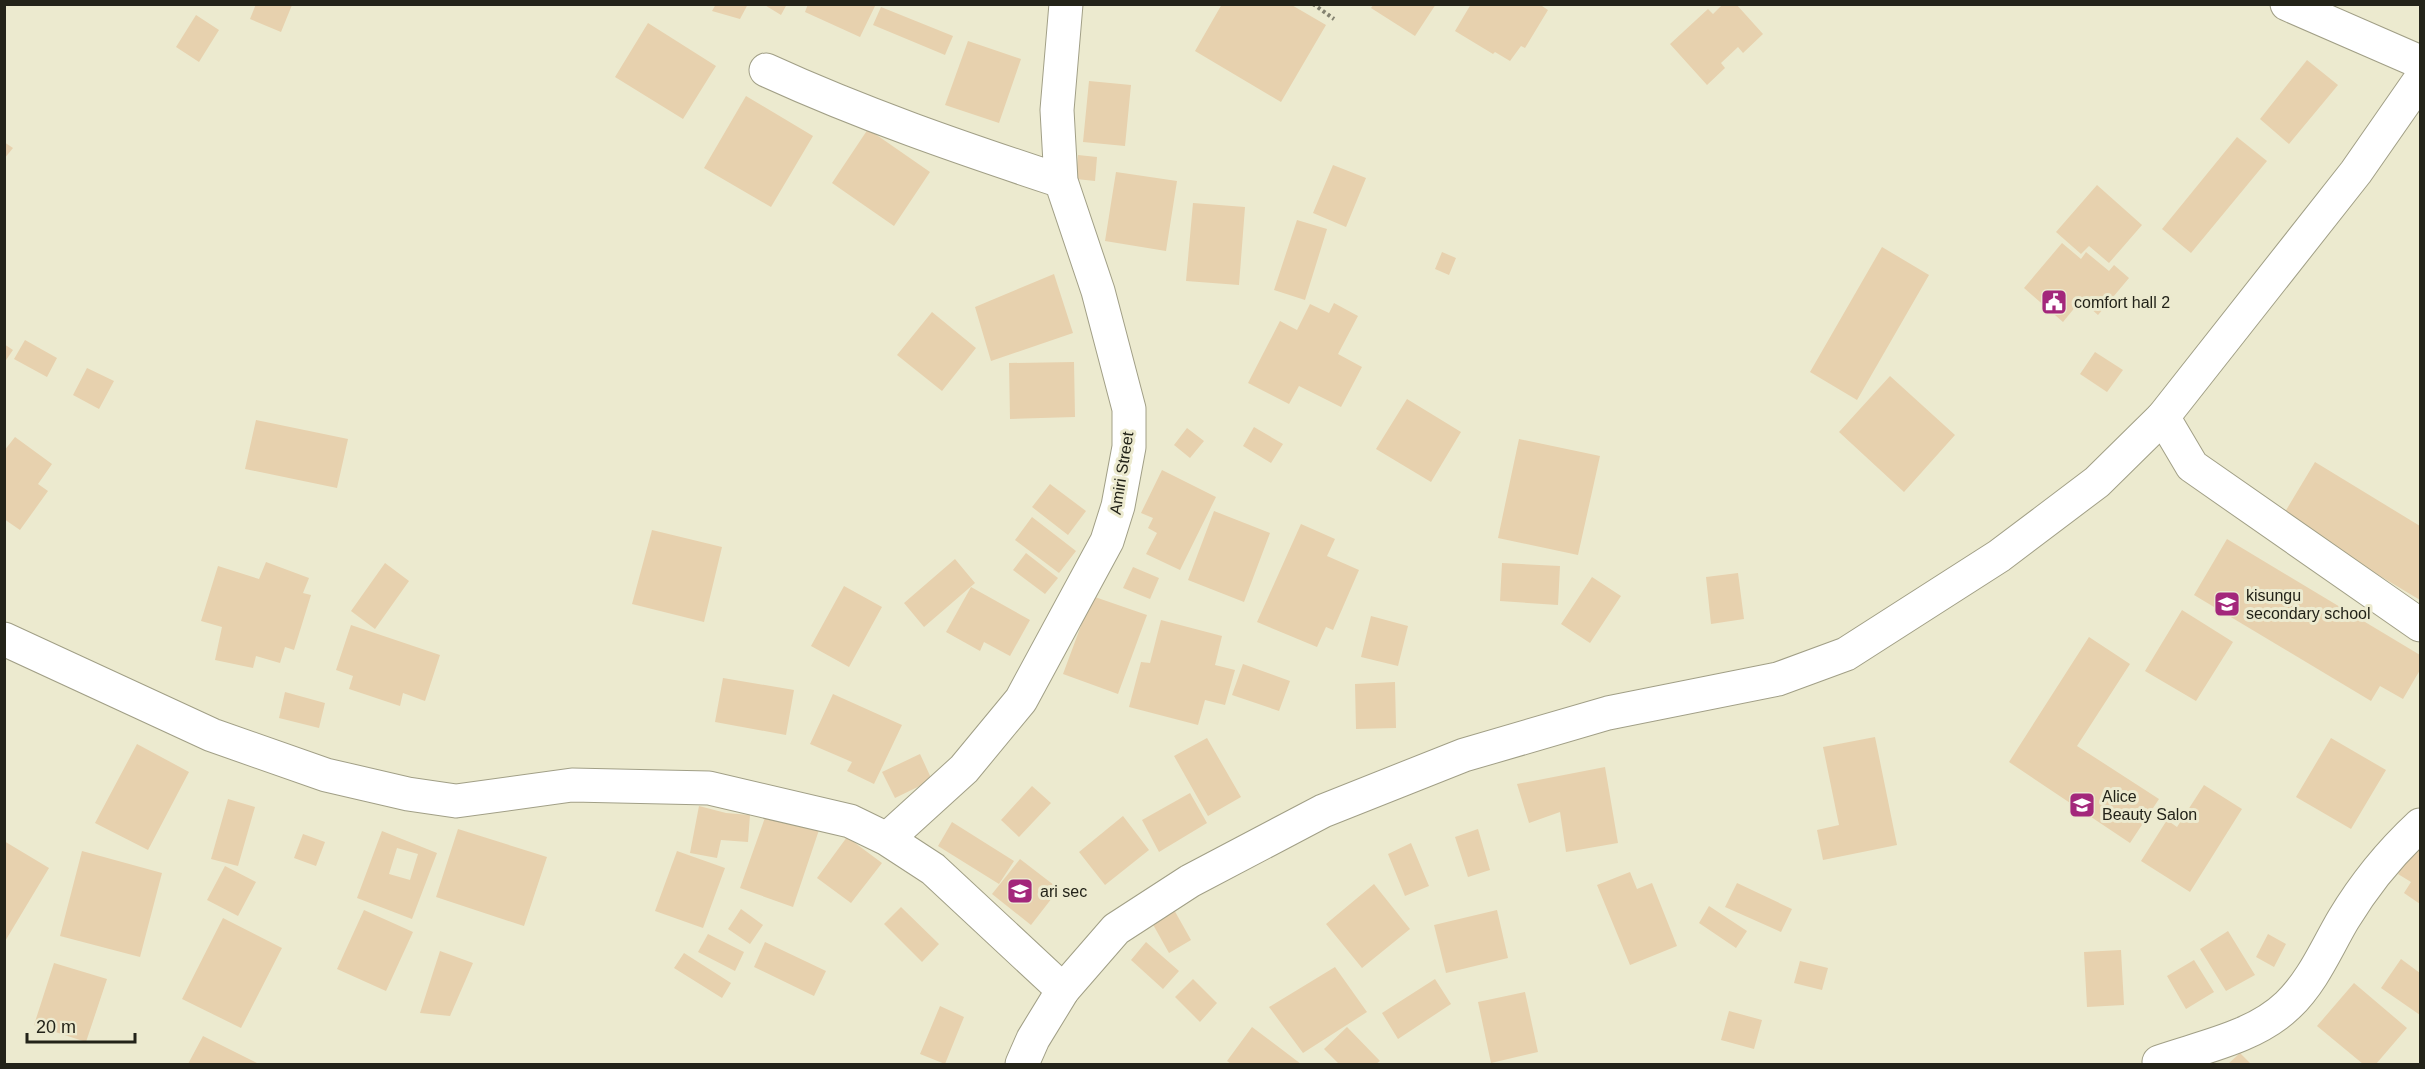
<svg xmlns="http://www.w3.org/2000/svg" width="2425" height="1069" font-family="Helvetica,sans-serif">
  <style>
    .building { fill: #e7d1ae; fill-rule: evenodd }
    .lines { fill: none; stroke-linecap: round; stroke-linejoin: round }
    .minor-casing { stroke: #a19f86; stroke-width: 35 }
    .tertiary-casing { stroke: #a19f86; stroke-width: 35 }
    .path { stroke: #838270; stroke-width: 4; stroke-dasharray: 3 3; stroke-linecap: butt }
    .minor { stroke: #fff; stroke-width: 33 }
    .tertiary { stroke: #fff; stroke-width: 33 }
    .labels { text-anchor: middle; stroke-width: 6; stroke-linejoin: round; paint-order: stroke }
    .poi-label { font-size: 16px; fill: #232319; stroke: #eceacf; text-anchor: start }
    .street-label { font-size: 16px; fill: #232319; stroke: #eceacf }
  </style>
  <rect width="100%" height="100%" fill="#eceacf"/>
  <!-- building -->
  <path class="building" d="M 256,4 L 292,5 L 281,32 L 250,19 Z
    M 716,4 L 748,4 L 740,19 L 712,11 Z
    M 763,4 L 787,4 L 781,15 Z
    M 808,4 L 876,4 L 860,37 L 805,12 Z
    M 1222,4 L 1290,4 L 1326,25 L 1281,102 L 1195,51 Z
    M 1374,4 L 1436,4 L 1415,36 L 1371,8 Z
    M 1471,4 L 1539,4 L 1548,10 L 1525,48 L 1521,46 L 1510,61 L 1495,52 L 1493,54 L 1455,31 Z
    M 1723,4 L 1736,4 L 1763,34 L 1743,53 L 1738,47 L 1721,63 L 1725,68 L 1707,85 L 1670,44 L 1708,9 L 1713,14 Z
    M 881,7 L 953,36 L 945,55 L 873,25 Z
    M 196,15 L 219,30 L 199,62 L 176,47 Z
    M 648,23 L 716,66 L 683,119 L 615,77 Z
    M 968,41 L 1021,59 L 999,123 L 945,105 Z
    M 2307,60 L 2338,85 L 2289,144 L 2260,119 Z
    M 1089,81 L 1131,85 L 1125,146 L 1083,142 Z
    M 746,96 L 813,136 L 771,207 L 704,168 Z
    M 868,129 L 930,172 L 894,226 L 832,183 Z
    M 2237,137 L 2267,161 L 2191,253 L 2162,229 Z
    M 4,142 L 13,148 L 4,159 Z
    M 1078,155 L 1097,157 L 1095,181 L 1076,179 Z
    M 1333,165 L 1366,178 L 1346,227 L 1313,213 Z
    M 1116,172 L 1177,181 L 1166,251 L 1105,241 Z
    M 2097,185 L 2142,225 L 2109,263 L 2089,246 L 2081,254 L 2056,232 Z
    M 1193,203 L 1245,207 L 1239,285 L 1186,281 Z
    M 1297,220 L 1327,229 L 1305,300 L 1274,290 Z
    M 2062,243 L 2081,259 L 2086,252 L 2109,271 L 2114,265 L 2129,278 L 2098,315 L 2081,300 L 2063,322 L 2024,288 Z
    M 1882,247 L 1929,275 L 1857,400 L 1810,372 Z
    M 1442,252 L 1456,258 L 1449,275 L 1435,269 Z
    M 1054,274 L 1073,333 L 991,361 L 975,307 Z
    M 1334,303 L 1358,316 L 1338,354 L 1362,367 L 1341,407 L 1299,386 L 1289,404 L 1248,383 L 1280,321 L 1297,330 L 1310,304 L 1329,313 Z
    M 932,312 L 976,348 L 942,391 L 897,355 Z
    M 25,340 L 57,358 L 47,377 L 14,359 Z
    M 4,344 L 13,350 L 4,363 Z
    M 2095,352 L 2123,370 L 2107,392 L 2080,374 Z
    M 1074,362 L 1075,417 L 1010,419 L 1009,363 Z
    M 87,368 L 114,381 L 99,409 L 73,395 Z
    M 1890,376 L 1955,435 L 1904,492 L 1839,432 Z
    M 1407,399 L 1461,432 L 1431,482 L 1376,449 Z
    M 256,420 L 348,439 L 337,488 L 245,469 Z
    M 1254,427 L 1283,444 L 1271,463 L 1243,446 Z
    M 1187,428 L 1204,441 L 1190,458 L 1174,445 Z
    M 15,437 L 52,464 L 38,484 L 48,491 L 20,530 L 4,519 L 4,451 Z
    M 1519,439 L 1600,456 L 1578,555 L 1498,538 Z
    M 2315,462 L 2420,526 L 2420,600 L 2282,517 Z
    M 1162,470 L 1216,497 L 1180,570 L 1146,554 L 1157,533 L 1148,528 L 1153,518 L 1141,513 Z
    M 1050,484 L 1086,511 L 1068,535 L 1032,507 Z
    M 1214,511 L 1270,533 L 1244,602 L 1188,580 Z
    M 1032,517 L 1076,551 L 1059,573 L 1015,540 Z
    M 1301,524 L 1335,539 L 1327,556 L 1359,570 L 1333,630 L 1326,627 L 1317,647 L 1257,622 Z
    M 652,530 L 722,547 L 704,622 L 632,604 Z
    M 2227,539 L 2420,655 L 2420,670 L 2403,699 L 2380,686 L 2371,701 L 2194,595 Z
    M 1026,553 L 1058,578 L 1045,594 L 1013,570 Z
    M 955,559 L 975,583 L 924,627 L 904,603 Z
    M 266,562 L 309,578 L 303,593 L 311,595 L 294,650 L 285,647 L 280,663 L 256,656 L 253,668 L 215,660 L 222,627 L 201,621 L 218,566 L 259,579 Z
    M 385,563 L 409,581 L 375,629 L 351,611 Z
    M 1502,563 L 1560,566 L 1558,605 L 1500,601 Z
    M 1133,567 L 1159,578 L 1150,599 L 1123,588 Z
    M 1738,573 L 1744,619 L 1711,624 L 1706,577 Z
    M 1592,577 L 1621,596 L 1590,643 L 1561,624 Z
    M 844,586 L 882,607 L 849,667 L 811,646 Z
    M 971,587 L 1030,620 L 1010,656 L 984,642 L 980,651 L 946,632 Z
    M 1092,596 L 1147,615 L 1118,694 L 1063,674 Z
    M 2182,610 L 2233,642 L 2196,701 L 2145,671 Z
    M 1371,616 L 1408,626 L 1398,666 L 1361,657 Z
    M 1161,620 L 1222,636 L 1215,665 L 1235,670 L 1225,705 L 1205,700 L 1198,725 L 1129,707 L 1141,662 L 1150,663 Z
    M 351,625 L 440,655 L 425,701 L 403,693 L 400,706 L 349,689 L 353,676 L 336,670 Z
    M 2089,637 L 2130,664 L 2077,746 L 2159,799 L 2130,843 L 2009,762 Z
    M 1243,664 L 1290,681 L 1279,711 L 1232,695 Z
    M 723,678 L 794,690 L 786,735 L 715,722 Z
    M 1395,682 L 1396,728 L 1356,729 L 1355,684 Z
    M 285,692 L 325,703 L 319,728 L 279,718 Z
    M 833,694 L 902,725 L 874,784 L 847,771 L 852,762 L 810,744 Z
    M 1875,737 L 1897,845 L 1823,860 L 1817,830 L 1839,825 L 1823,747 Z
    M 1207,738 L 1241,797 L 1208,816 L 1174,756 Z
    M 2331,738 L 2386,770 L 2351,829 L 2296,797 Z
    M 137,744 L 189,772 L 148,850 L 95,823 Z
    M 920,754 L 932,780 L 895,798 L 882,772 Z
    M 1605,767 L 1618,843 L 1566,852 L 1560,812 L 1529,823 L 1517,784 Z
    M 2204,785 L 2242,809 L 2190,892 L 2141,861 L 2167,820 L 2177,827 Z
    M 1032,786 L 1051,803 L 1019,837 L 1001,820 Z
    M 1190,793 L 1207,823 L 1159,852 L 1142,820 Z
    M 228,799 L 255,807 L 238,866 L 211,859 Z
    M 699,806 L 726,813 L 750,815 L 748,842 L 721,840 L 717,858 L 690,853 Z
    M 767,812 L 819,830 L 793,907 L 740,888 Z
    M 1123,816 L 1149,850 L 1105,885 L 1079,852 Z
    M 952,822 L 1014,861 L 999,884 L 938,846 Z
    M 458,829 L 547,857 L 524,926 L 436,897 Z
    M 1478,829 L 1490,870 L 1468,877 L 1455,837 Z
    M 382,831 L 437,853 L 412,919 L 357,898 ZM 397,848 L 418,854 L 410,880 L 389,874 Z
    M 303,834 L 325,842 L 316,866 L 294,858 Z
    M 847,837 L 882,863 L 851,903 L 817,878 Z
    M 4,841 L 49,868 L 4,943 Z
    M 1411,843 L 1429,886 L 1405,896 L 1388,854 Z
    M 2417,843 L 2420,845 L 2420,904 L 2404,893 L 2411,882 L 2398,874 Z
    M 82,851 L 162,873 L 140,957 L 60,936 Z
    M 677,851 L 725,868 L 703,928 L 655,911 Z
    M 1020,859 L 1059,889 L 1031,925 L 992,894 Z
    M 225,866 L 256,882 L 238,916 L 207,900 Z
    M 1630,872 L 1637,889 L 1652,883 L 1677,946 L 1630,965 L 1597,885 Z
    M 1737,883 L 1792,909 L 1781,932 L 1725,907 Z
    M 1374,884 L 1410,929 L 1362,968 L 1326,924 Z
    M 1709,906 L 1747,931 L 1736,948 L 1699,923 Z
    M 901,907 L 939,944 L 922,962 L 884,924 Z
    M 1173,908 L 1191,940 L 1169,953 L 1151,921 Z
    M 741,909 L 763,925 L 750,944 L 728,929 Z
    M 364,910 L 413,932 L 386,991 L 337,969 Z
    M 1497,910 L 1508,958 L 1446,973 L 1434,925 Z
    M 223,918 L 282,948 L 241,1028 L 182,999 Z
    M 2228,931 L 2255,975 L 2226,991 L 2200,949 Z
    M 708,934 L 744,952 L 735,971 L 698,952 Z
    M 2268,934 L 2286,944 L 2274,967 L 2256,957 Z
    M 765,942 L 826,971 L 814,996 L 754,967 Z
    M 1146,942 L 1179,971 L 1163,989 L 1131,960 Z
    M 2121,950 L 2124,1005 L 2087,1007 L 2084,952 Z
    M 440,951 L 473,963 L 450,1016 L 420,1013 Z
    M 684,953 L 731,983 L 722,998 L 674,968 Z
    M 2401,959 L 2420,973 L 2420,1015 L 2381,988 Z
    M 2194,960 L 2214,992 L 2186,1009 L 2167,976 Z
    M 1800,961 L 1828,968 L 1822,990 L 1794,983 Z
    M 54,963 L 107,979 L 86,1042 L 34,1025 Z
    M 1335,967 L 1367,1012 L 1303,1053 L 1269,1007 Z
    M 1193,979 L 1217,1003 L 1200,1022 L 1175,997 Z
    M 1435,979 L 1451,1004 L 1398,1039 L 1382,1013 Z
    M 2354,983 L 2407,1028 L 2376,1064 L 2363,1064 L 2317,1026 Z
    M 1525,992 L 1538,1052 L 1491,1063 L 1478,1002 Z
    M 940,1006 L 964,1017 L 945,1064 L 920,1054 Z
    M 1729,1011 L 1762,1020 L 1754,1049 L 1721,1040 Z
    M 1252,1027 L 1301,1064 L 1231,1064 L 1227,1061 Z
    M 1347,1027 L 1380,1061 L 1376,1064 L 1339,1064 L 1324,1049 Z
    M 203,1036 L 259,1064 L 188,1064 Z
    M 2240,1053 L 2251,1064 L 2228,1064 Z"/>
  <g class="lines">
    <defs>
      <path id="minor" d="M 2287,4 L 2420,62
        M 766,70 C 862,114 961,148 1061,181
        M 2163,417 L 2192,466 L 2420,625
        M 4,639 L 212,735 L 326,775 L 408,794 L 456,801 L 572,785 L 709,788 L 850,821 L 887,839 L 933,869 L 1063,990
        M 887,839 L 964,769 L 1021,700 L 1107,541 L 1118,506 L 1129,447 L 1129,409 L 1098,291 L 1061,181 L 1057,110 L 1066,4
        M 2159,1062 C 2202,1047 2255,1037 2288,1005 C 2313,981 2326,949 2343,920 C 2364,885 2391,852 2420,825"/>
      <path id="tertiary" d="M 1022,1064 L 1033,1039 L 1063,990 L 1116,929 L 1190,881 L 1323,811 L 1464,755 L 1608,713 L 1778,679 L 1846,654 L 1999,556 L 2097,482 L 2163,417 L 2356,172 L 2420,80"/>
    </defs>
    <!-- minor casing -->
    <use href="#minor" class="minor-casing"/>
    <!-- tertiary casing -->
    <use href="#tertiary" class="tertiary-casing"/>
    <!-- path -->
    <path class="path" d="M 1313,4 L 1334,19"/>
    <!-- minor -->
    <use href="#minor" class="minor"/>
    <!-- tertiary -->
    <use href="#tertiary" class="tertiary"/>
  </g>
  <!-- icons -->
  <defs>
    <symbol id="civic-square" viewBox="-11 -11 22 22"><rect x="-9" y="-9" width="18" height="18" rx="4" fill="#a3277b" stroke="#eceacf"/><path d="M-.6-6.5H3V-4.5H.6V-3L4-1V1h2V6H-6V1h2V-1L-.6-3ZM-1.2 2.5V6h2.4V2.5Z" fill="#fff"/></symbol>
    <symbol id="school-square" viewBox="-11 -11 22 22"><rect x="-9" y="-9" width="18" height="18" rx="4" fill="#a3277b" stroke="#eceacf"/><path d="M0-5L7-2L0 1L-7-2ZM-4 1L0 2.5L4 1V4Q0 6-4 4Z" fill="#fff"/></symbol>
  </defs>
  <g fill-rule="evenodd">
    <use href="#civic-square" x="2039" y="287" width="30" height="30"/>
    <use href="#school-square" x="2212" y="589" width="30" height="30"/>
    <use href="#school-square" x="2067" y="790" width="30" height="30"/>
    <use href="#school-square" x="1005" y="876" width="30" height="30"/>
  </g>
  <g class="labels">
    <!-- poi labels -->
    <g class="poi-label">
      <text x="2074" y="308">comfort hall 2</text>
      <text x="2246" y="601">kisungu<tspan x="2246" dy="18">secondary school</tspan></text>
      <text x="2102" y="802">Alice<tspan x="2102" dy="18">Beauty Salon</tspan></text>
      <text x="1040" y="897">ari sec</text>
    </g>
    <!-- street labels -->
    <g class="street-label">
      <text transform="translate(1121 473) rotate(-81)" y="6">Amiri Street</text>
    </g>
  </g>
  <!-- border -->
  <rect width="2425" height="1069" fill="none" stroke="#232319" stroke-width="12"/>
  <!-- scale -->
  <path d="M27 1033v9h108v-9" fill="none" stroke="#232319" stroke-width="3"/>
  <text x="36" y="1033" font-size="18" fill="#232319" stroke="#eceacf" stroke-width="4.5" paint-order="stroke">20 m</text>
</svg>
